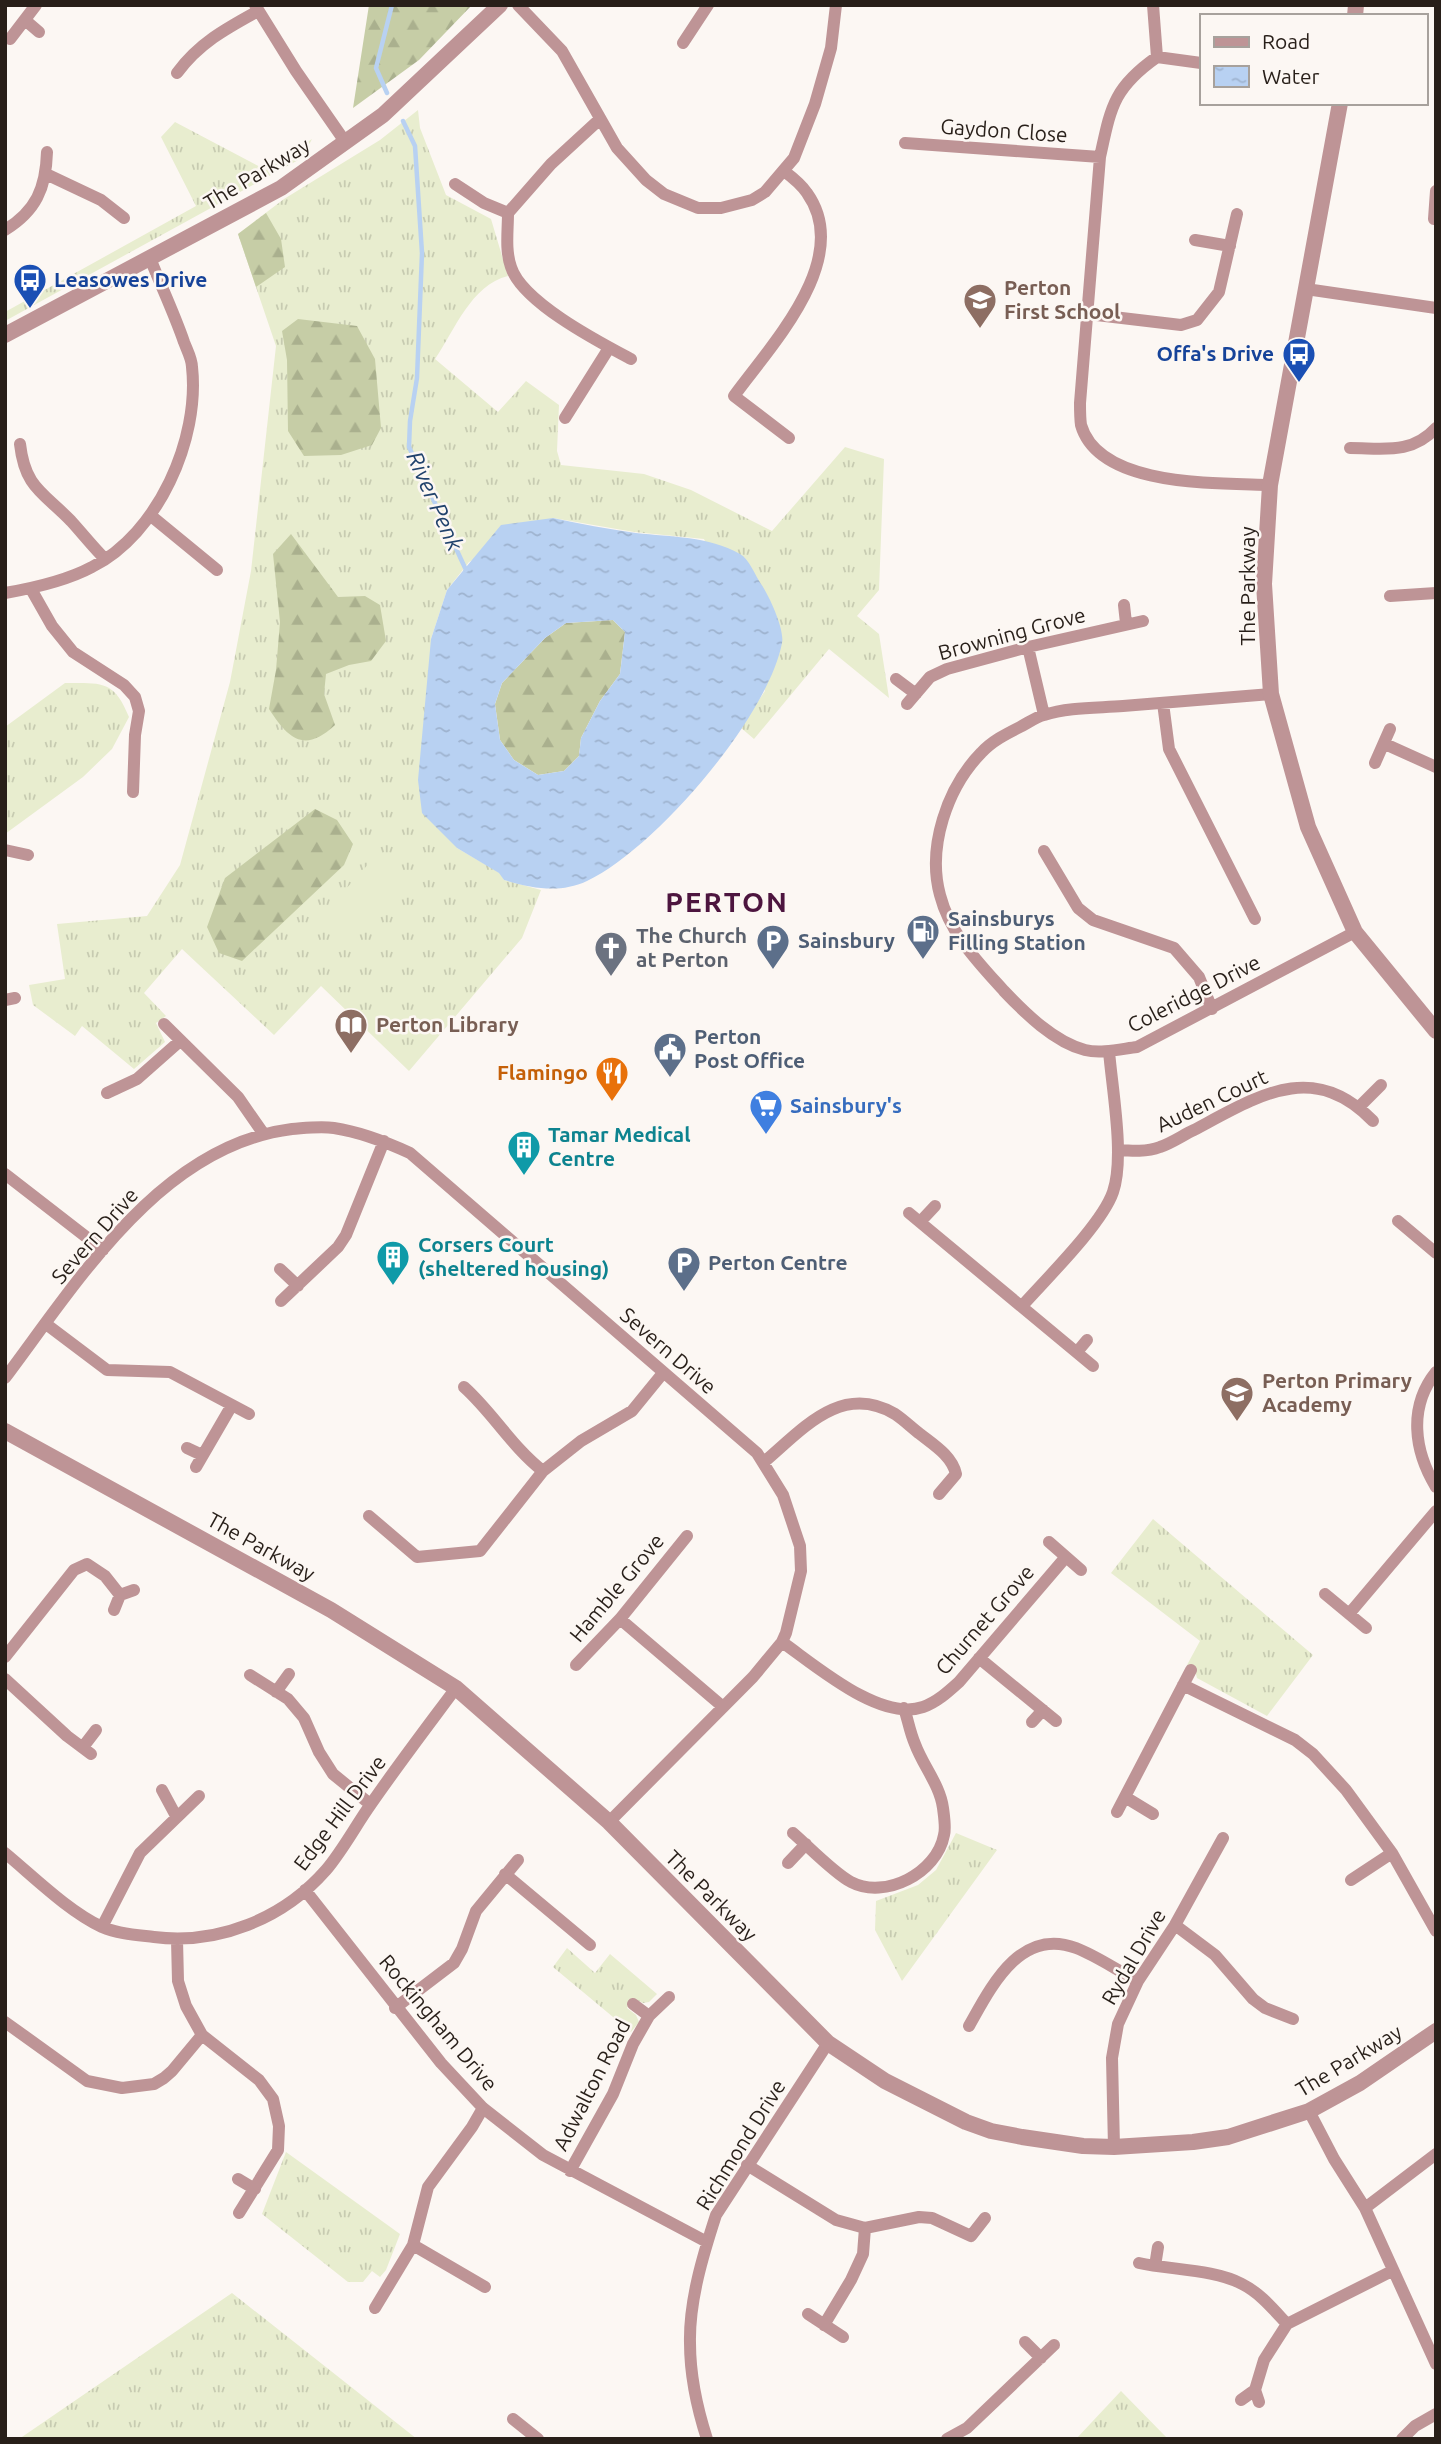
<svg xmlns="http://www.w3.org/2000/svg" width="1441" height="2444" font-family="Ubuntu,sans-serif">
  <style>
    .grass { fill: url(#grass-tufts) }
    .forest { fill: url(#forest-firs) }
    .garden { fill: #e8edcf }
    .water { fill: url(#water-ripples); fill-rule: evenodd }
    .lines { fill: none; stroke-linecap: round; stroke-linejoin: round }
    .stream { stroke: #b8d1f2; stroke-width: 4.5 }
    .minor { stroke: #be9496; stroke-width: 12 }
    .tertiary { stroke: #be9496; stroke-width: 16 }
    .labels { text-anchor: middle; stroke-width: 5; stroke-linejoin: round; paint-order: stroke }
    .street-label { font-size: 21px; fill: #281f19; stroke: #fcf7f3 }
    .transit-label { font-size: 21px; font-weight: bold; fill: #164399; stroke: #fcf7f3; text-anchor: start }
    .education-label { font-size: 21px; font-weight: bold; fill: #785e54; stroke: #fcf7f3; text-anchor: start }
    .service-label { font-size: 21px; font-weight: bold; fill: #4e5e75; stroke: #fcf7f3; text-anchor: start }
    .worship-label { font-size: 21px; font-weight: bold; fill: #5b616d; stroke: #fcf7f3; text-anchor: start }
    .food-label { font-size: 21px; font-weight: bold; fill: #c56008; stroke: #fcf7f3; text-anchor: end }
    .shop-label { font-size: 21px; font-weight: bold; fill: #366cbe; stroke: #fcf7f3; text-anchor: start }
    .culture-label { font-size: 21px; font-weight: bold; fill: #0d838f; stroke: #fcf7f3; text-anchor: start }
    .water-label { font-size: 23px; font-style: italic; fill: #20426c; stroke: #fcf7f3 }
    .district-label { font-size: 28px; font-weight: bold; letter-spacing: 2px; fill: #4d153f; stroke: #fcf7f3 }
  </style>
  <defs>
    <pattern id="grass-tufts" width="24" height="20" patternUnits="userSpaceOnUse" patternTransform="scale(1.75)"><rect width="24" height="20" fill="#e8edcf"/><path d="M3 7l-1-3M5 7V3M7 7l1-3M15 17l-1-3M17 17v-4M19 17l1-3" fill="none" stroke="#c7cbb1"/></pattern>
    <pattern id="forest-firs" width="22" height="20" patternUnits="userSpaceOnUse" patternTransform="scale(1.75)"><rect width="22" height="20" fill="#c6cda6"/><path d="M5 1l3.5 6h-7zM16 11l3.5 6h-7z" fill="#aab08e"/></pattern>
    <pattern id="water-ripples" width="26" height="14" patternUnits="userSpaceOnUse" patternTransform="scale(1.75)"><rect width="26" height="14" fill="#b8d1f2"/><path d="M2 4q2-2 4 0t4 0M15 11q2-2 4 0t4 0" fill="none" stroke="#9eb3cf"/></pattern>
  </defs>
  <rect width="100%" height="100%" fill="#fcf7f3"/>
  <!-- grass -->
  <path class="grass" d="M 418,110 L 420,128 L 446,195 L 491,219 L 508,276 C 471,285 455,330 435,359 L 498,412 L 526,381 L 559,405 L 557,451 L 561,465 L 644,474 L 691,490 L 772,531 L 845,447 L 884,459 L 879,590 L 857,616 L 879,634 L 889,698 L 829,649 L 754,739 L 740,727 L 765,691 L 704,539 L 634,532 L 553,518 L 469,562 L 447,590 L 431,639 L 457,848 L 500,873 L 504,880 L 541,890 L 522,938 L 409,1071 L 321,986 L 274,1035 L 182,949 L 144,993 L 166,1016 L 156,1023 L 165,1042 L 134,1069 L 82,1026 L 75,1036 L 33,1005 L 29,985 L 65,979 L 57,924 L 147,916 L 180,865 L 230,682 L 251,571 L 276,346 L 238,234 L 284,199 L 380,140 Z
    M 175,122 L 266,170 L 312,139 L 302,158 L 5,321 L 5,312 L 196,206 L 161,137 Z
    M 65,683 C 102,683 114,680 129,717 L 112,749 L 83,777 L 5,834 L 5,727 Z
    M 1153,1519 L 1313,1655 L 1267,1716 L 1197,1678 L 1195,1670 L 1187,1665 L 1200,1641 L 1111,1573 Z
    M 956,1833 L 997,1850 L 902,1981 L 875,1930 L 876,1901 L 918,1885 L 936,1870 Z
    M 567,1948 L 595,1973 L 610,1954 L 657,1994 L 649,2002 L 643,2003 L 633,1998 L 627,2008 L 636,2015 L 639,2022 L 631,2032 L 553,1967 Z
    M 286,2152 L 400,2234 L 386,2270 L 380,2277 L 372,2271 L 363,2282 L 348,2282 L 262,2214 Z
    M 232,2293 L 417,2439 L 19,2439 Z
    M 1121,2391 L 1168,2439 L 1076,2439 Z"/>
  <!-- forest -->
  <path class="forest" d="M 369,5 L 472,5 L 419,60 L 353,108 Z
    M 266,213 L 281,239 L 285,267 L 256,287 L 238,234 Z
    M 298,319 L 357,326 L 375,359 L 381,428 L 372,445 L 341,455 L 304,456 L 288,431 L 287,360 L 282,331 Z
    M 291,534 L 338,597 L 365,596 L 380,605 L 386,641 L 371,661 L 349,665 L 326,674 L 324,694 L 335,725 C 305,753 289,740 269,709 L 276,670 L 280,622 L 273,554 Z
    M 613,620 L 625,632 L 620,674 L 600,701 L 581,738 L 579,756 L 564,771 L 538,775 L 514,760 L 500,740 L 495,704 L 502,683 L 545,638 L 566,623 Z
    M 315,809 L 337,820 L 353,844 L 344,865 L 242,961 L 219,953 L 207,927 L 225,878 Z"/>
  <!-- garden -->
  <path class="garden" d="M 372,860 L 402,887 L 347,948 L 317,921 Z"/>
  <!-- water -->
  <path class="water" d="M 553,518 C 580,524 608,529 636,533 C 672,537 708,536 740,554 C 749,559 755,575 761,584 C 769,595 785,630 782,643 C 768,717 655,849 587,881 C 559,894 532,888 504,880 L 499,873 L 457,848 L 422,813 L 418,780 L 431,639 L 447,590 L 501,525 ZM 613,620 L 625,632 L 620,674 L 600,701 L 581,738 L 579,756 L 564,771 L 538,775 L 514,760 L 500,740 L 495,704 L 502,683 L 545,638 L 566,623 Z"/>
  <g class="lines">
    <!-- stream -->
    <path class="stream" d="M 387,93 L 376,68 L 392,5
      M 403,121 L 415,146 L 422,253 L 417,378 L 410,421 L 409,447 L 466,570"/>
    <!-- minor -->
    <path class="minor" d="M 255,5 L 296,71 L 346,143
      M 518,5 L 562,51 L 617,148 L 646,180 L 664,194 L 698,208 L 721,208 L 752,200 L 765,192 L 794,158 L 815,104 L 831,48 L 836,5
      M 1153,5 L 1157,57
      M 25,20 L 39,32
      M 10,39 L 36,5
      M 683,43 L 708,5
      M 1201,63 L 1157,57 C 1113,88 1111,107 1100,157 L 1080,403 C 1080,410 1080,418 1081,425 C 1099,488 1219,483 1270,485
      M 177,73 C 199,43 227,28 258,11
      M 600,119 L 551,164 L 508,213 C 508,231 505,250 511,267 C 522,302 599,342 631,359
      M 905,143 L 1100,157
      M 784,171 C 792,177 801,184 807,193 C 854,259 771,345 734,396 L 789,438
      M 46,174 L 101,200 L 124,218
      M 455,184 L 484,203 L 508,213
      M 1434,219 L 1436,191
      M 5,230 C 36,211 46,188 47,152
      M 1195,240 L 1230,246
      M 1306,289 L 1436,308
      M 1088,314 L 1181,325 L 1197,320 L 1219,292 L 1237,214
      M 565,418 L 609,348
      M 20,444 C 25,488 43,492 71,521 C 82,533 93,547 105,559
      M 1350,448 C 1383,448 1411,455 1436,428
      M 150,515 L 217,570
      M 31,589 L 52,626 L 73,652 L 124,685 L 135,697 L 139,711 L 135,735 L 133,792
      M 5,593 C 34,588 66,581 92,567 C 158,534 200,439 192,367 C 192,359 187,350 184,342 C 174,313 161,286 150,258
      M 1390,596 L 1436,593
      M 1124,605 L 1126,623
      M 1028,647 L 1044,715
      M 896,679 L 916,694
      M 1271,694 C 1222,698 1173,702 1123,706 C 1098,708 1068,707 1044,715 C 1036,717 1028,723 1020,727 C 1006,734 992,741 981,753 C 947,788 927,847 940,895 C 950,934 978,962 1004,991 C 1025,1013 1054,1042 1085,1050 C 1101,1054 1121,1049 1137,1047 L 1355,932
      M 1163,703 L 1169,749 L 1255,919
      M 907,704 L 930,677 L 947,669 L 1028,647 L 1143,621
      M 1385,744 L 1436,767
      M 1375,763 L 1390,729
      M 5,850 L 28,855
      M 1044,851 L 1078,908 L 1093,920 L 1174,948 L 1199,977 L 1212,1009
      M 5,1000 L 15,998
      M 164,1024 L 238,1097 L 263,1133
      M 107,1093 L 137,1079 L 180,1041
      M 1359,1107 L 1381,1085
      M 1118,1150 C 1132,1151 1147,1152 1160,1147 C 1172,1143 1183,1135 1194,1130 C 1258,1096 1313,1059 1373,1121
      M 5,1174 L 103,1250
      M 909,1213 L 1093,1366
      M 1398,1221 L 1436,1253
      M 920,1222 L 935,1206
      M 280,1269 L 298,1286
      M 281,1301 L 338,1247 L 346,1235 L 384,1141
      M 1022,1306 C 1047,1278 1102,1224 1113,1192 C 1125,1157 1112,1089 1109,1051
      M 46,1324 L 107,1370 L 170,1372 L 249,1414
      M 1077,1352 L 1087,1340
      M 1436,1372 C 1408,1407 1414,1451 1436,1487
      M 5,1378 C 78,1281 161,1145 292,1129 C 306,1128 320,1126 334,1128 C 361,1132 386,1142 410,1153 L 757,1453 L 783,1495 L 800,1546 L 801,1571 L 786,1633 L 782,1642 L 753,1677 L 609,1822
      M 464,1387 C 493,1413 512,1447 543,1471
      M 187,1448 L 202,1455
      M 764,1462 C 802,1430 841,1382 895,1414 C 904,1420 912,1428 920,1434 C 934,1445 952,1456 956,1474 L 939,1494
      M 196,1467 L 232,1405
      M 369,1516 L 417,1557 L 480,1551 L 543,1471 L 581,1441 L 632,1411 L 663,1373
      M 1049,1542 L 1081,1570
      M 1325,1594 L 1366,1628
      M 114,1610 L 120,1595 L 134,1590
      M 1349,1614 L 1436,1511
      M 620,1619 L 722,1706
      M 782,1642 C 815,1665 880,1722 923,1707 C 937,1702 948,1692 959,1682 L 1065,1558
      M 5,1657 L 74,1570 L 87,1564 L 105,1576 L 120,1595
      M 979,1658 L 1056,1721
      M 576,1665 L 620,1619 L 687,1536
      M 250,1675 L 288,1699 L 304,1718 L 319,1752 L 333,1774 L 370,1804
      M 5,1679 L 67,1736 L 91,1754
      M 1183,1685 L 1295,1740 L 1313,1754 L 1346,1790 L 1392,1853 L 1436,1931
      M 276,1692 L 289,1674
      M 1032,1722 L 1043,1710
      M 83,1747 L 96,1730
      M 162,1790 L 176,1816
      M 1125,1797 L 1153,1814
      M 1117,1812 L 1191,1670
      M 793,1833 C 808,1846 835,1874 851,1882 C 885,1900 937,1873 944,1835 C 946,1828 944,1816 943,1808 C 940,1785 923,1766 915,1744 C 910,1733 908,1720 904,1708
      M 5,1853 C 34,1877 68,1911 102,1927 C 118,1934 137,1935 154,1937 C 218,1945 283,1919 326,1870 C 343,1850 356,1825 371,1804 C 398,1765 427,1727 456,1688
      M 788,1863 L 806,1844
      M 505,1874 L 590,1945
      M 1351,1880 L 1392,1853
      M 305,1890 L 441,2063 L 483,2108 L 543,2155 L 707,2242
      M 1175,1925 L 1215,1955 L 1253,1999 L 1265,2008 L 1293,2019
      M 102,1927 L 140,1853 L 199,1796
      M 177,1940 L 178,1981 L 186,2006 L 202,2035 L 259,2080 L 273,2099 L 279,2126 L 278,2150 L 239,2213
      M 633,2004 L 649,2016
      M 395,2008 L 454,1963 L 462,1949 L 476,1911 L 518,1860
      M 5,2022 L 87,2081 L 122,2088 L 154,2084 L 164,2078 L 172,2071 L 202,2035
      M 969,2026 C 991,1987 1020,1927 1076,1948 C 1097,1956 1118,1971 1138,1981
      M 1309,2111 L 1334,2159 L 1365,2208 L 1436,2364
      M 1114,2147 L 1112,2058 L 1118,2024 L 1138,1981 L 1175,1925 L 1223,1838
      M 747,2165 L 836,2220 L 865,2228 L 919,2217 L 932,2218 L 971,2236 L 985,2218
      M 570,2171 L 613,2094 L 633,2044 L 649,2016 L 669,1997
      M 238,2179 L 255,2189
      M 1365,2208 L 1436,2154
      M 413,2245 L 485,2287
      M 1139,2263 C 1170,2270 1214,2269 1242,2284 C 1260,2293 1273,2309 1287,2324
      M 1155,2266 L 1158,2247
      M 375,2308 L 413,2245 L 428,2187 L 472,2127 L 483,2108
      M 808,2314 L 843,2337
      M 824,2325 L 851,2280 L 863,2254 L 865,2228
      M 1025,2342 L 1041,2358
      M 1255,2390 L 1264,2360 L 1287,2324 L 1392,2271
      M 1241,2400 L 1255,2390 L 1259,2402
      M 513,2419 L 538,2439
      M 707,2439 C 697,2408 690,2375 690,2343 C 689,2301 703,2255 716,2215 L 828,2043
      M 947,2439 L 967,2428 L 1054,2345
      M 1402,2439 L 1415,2426 L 1436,2414"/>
    <!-- tertiary -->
    <path class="tertiary" d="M 1355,16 L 1356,5
      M 1340,103 L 1270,485 L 1264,584 L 1271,694 L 1308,827 L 1355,932 L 1436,1031
      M 5,335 L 281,188 L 383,115 L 500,5
      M 5,1431 L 331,1610 L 456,1688 L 609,1822 L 828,2043 L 885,2081 L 966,2122 L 991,2131 L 1022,2137 L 1083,2146 L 1114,2147 L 1193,2142 L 1228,2137 L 1309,2111 L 1360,2083 L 1436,2031"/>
  </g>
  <!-- icons -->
  <defs>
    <symbol id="bus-pin" viewBox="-11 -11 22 30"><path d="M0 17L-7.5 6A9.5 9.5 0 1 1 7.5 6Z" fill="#1a4fb4" stroke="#fcf7f3"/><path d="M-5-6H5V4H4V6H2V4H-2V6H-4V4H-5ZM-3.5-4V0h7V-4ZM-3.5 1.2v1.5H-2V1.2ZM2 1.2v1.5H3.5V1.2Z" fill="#fff"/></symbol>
    <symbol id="school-pin" viewBox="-11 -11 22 30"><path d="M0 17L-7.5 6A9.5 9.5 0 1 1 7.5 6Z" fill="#8d6e63" stroke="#fcf7f3"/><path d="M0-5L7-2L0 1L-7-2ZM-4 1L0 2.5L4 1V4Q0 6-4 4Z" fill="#fff"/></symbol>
    <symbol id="fuel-pin" viewBox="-11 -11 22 30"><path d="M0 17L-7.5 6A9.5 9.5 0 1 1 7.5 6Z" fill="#5c6f8a" stroke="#fcf7f3"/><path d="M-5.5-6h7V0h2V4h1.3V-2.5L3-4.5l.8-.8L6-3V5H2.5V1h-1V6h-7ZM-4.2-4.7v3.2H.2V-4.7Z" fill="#fff"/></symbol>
    <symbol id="parking-pin" viewBox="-11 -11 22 30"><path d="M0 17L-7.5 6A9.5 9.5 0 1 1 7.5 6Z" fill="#5c6f8a" stroke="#fcf7f3"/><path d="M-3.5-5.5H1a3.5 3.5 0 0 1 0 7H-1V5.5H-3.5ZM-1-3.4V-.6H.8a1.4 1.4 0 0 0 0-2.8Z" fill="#fff"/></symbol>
    <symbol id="church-pin" viewBox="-11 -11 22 30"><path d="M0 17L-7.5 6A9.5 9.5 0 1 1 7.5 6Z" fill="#6b7280" stroke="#fcf7f3"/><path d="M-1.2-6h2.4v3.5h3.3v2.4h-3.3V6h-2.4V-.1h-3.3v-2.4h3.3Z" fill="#fff"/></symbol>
    <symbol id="library-pin" viewBox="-11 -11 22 30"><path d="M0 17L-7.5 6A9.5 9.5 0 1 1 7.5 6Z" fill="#8d6e63" stroke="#fcf7f3"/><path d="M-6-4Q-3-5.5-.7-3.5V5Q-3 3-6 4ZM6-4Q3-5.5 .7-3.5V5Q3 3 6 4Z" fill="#fff"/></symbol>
    <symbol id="civic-pin" viewBox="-11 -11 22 30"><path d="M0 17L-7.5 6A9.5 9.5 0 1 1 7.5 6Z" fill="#5c6f8a" stroke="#fcf7f3"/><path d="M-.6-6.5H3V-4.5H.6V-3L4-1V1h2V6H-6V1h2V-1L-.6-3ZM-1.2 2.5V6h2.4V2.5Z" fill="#fff"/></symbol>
    <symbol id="restaurant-pin" viewBox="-11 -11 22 30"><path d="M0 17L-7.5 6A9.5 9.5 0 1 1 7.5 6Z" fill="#e8710a" stroke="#fcf7f3"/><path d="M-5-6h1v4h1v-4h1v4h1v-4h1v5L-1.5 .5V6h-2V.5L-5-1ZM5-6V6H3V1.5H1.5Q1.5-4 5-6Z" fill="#fff"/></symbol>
    <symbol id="supermarket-pin" viewBox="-11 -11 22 30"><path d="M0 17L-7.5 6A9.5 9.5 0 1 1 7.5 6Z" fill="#3f7fe0" stroke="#fcf7f3"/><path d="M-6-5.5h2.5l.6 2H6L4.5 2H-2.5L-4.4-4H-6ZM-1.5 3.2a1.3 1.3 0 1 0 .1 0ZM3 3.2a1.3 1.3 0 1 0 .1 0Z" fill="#fff"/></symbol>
    <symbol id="building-pin" viewBox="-11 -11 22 30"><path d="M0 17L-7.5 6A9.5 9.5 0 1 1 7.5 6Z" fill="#0f9aa8" stroke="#fcf7f3"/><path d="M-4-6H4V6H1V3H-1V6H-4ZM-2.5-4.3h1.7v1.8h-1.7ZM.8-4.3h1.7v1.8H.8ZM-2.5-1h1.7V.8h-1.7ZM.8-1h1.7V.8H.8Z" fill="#fff"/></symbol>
  </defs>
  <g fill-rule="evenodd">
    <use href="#bus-pin" x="11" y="261" width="38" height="52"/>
    <use href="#school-pin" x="961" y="281" width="38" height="52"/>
    <use href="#bus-pin" x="1280" y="335" width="38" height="52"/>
    <use href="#fuel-pin" x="904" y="912" width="38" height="52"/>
    <use href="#parking-pin" x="754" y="922" width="38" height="52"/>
    <use href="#church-pin" x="592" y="929" width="38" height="52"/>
    <use href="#library-pin" x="332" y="1006" width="38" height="52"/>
    <use href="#civic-pin" x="651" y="1030" width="38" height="52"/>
    <use href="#restaurant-pin" x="593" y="1054" width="38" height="52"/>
    <use href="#supermarket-pin" x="747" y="1087" width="38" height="52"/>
    <use href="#building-pin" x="505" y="1128" width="38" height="52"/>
    <use href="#building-pin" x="374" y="1238" width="38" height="52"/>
    <use href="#parking-pin" x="665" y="1244" width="38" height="52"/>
    <use href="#school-pin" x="1218" y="1374" width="38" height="52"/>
  </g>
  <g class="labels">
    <!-- street labels -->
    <g class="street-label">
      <text transform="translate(1004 131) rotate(4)" y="7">Gaydon Close</text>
      <text transform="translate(257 174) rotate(-31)" y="7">The Parkway</text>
      <text transform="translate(1248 586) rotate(-90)" y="7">The Parkway</text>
      <text transform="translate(1012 634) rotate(-15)" y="7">Browning Grove</text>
      <text transform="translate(1194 994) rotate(-27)" y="7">Coleridge Drive</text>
      <text transform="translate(1212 1101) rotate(-25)" y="7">Auden Court</text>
      <text transform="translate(95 1236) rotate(-49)" y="7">Severn Drive</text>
      <text transform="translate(668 1351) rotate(41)" y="7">Severn Drive</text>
      <text transform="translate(261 1547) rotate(29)" y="7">The Parkway</text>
      <text transform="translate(617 1588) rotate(-50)" y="7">Hamble Grove</text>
      <text transform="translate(985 1620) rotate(-49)" y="7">Churnet Grove</text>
      <text transform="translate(340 1813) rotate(-53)" y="7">Edge Hill Drive</text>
      <text transform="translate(711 1896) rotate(45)" y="7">The Parkway</text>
      <text transform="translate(1134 1957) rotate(-60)" y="7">Rydal Drive</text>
      <text transform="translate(438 2023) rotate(50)" y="7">Rockingham Drive</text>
      <text transform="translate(1349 2061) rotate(-31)" y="7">The Parkway</text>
      <text transform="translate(592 2085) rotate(-63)" y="7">Adwalton Road</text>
      <text transform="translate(741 2145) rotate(-58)" y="7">Richmond Drive</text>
    </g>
    <!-- transit labels -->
    <g class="transit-label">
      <text x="54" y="287">Leasowes Drive</text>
      <text x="1274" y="361" text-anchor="end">Offa's Drive</text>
    </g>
    <!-- education labels -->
    <g class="education-label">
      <text x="1004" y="295">Perton<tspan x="1004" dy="24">First School</tspan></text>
      <text x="376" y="1032">Perton Library</text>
      <text x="1262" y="1388">Perton Primary<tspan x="1262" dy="24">Academy</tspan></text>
    </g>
    <!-- service labels -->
    <g class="service-label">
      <text x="948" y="926">Sainsburys<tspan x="948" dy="24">Filling Station</tspan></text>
      <text x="798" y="948">Sainsbury</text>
      <text x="694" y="1044">Perton<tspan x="694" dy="24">Post Office</tspan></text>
      <text x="708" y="1270">Perton Centre</text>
    </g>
    <!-- worship labels -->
    <g class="worship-label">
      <text x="636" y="943">The Church<tspan x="636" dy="24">at Perton</tspan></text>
    </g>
    <!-- food labels -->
    <g class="food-label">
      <text x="588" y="1080">Flamingo</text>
    </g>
    <!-- shop labels -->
    <g class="shop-label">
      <text x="790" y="1113">Sainsbury's</text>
    </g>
    <!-- culture labels -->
    <g class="culture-label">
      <text x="548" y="1142">Tamar Medical<tspan x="548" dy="24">Centre</tspan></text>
      <text x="418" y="1252">Corsers Court<tspan x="418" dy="24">(sheltered housing)</tspan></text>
    </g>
    <!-- water labels -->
    <g class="water-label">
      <text transform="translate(435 501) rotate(66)" y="8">River Penk</text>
    </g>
    <!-- district labels -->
    <g class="district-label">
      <text x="727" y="912">PERTON</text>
    </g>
  </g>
  <!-- border -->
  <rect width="1441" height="2444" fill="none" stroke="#281f19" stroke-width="14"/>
  <!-- legend -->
  <rect x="1200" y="14" width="228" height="91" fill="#fcf7f3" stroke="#a7a19c" stroke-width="2"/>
  <rect x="1214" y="37" width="35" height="10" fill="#be9496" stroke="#a7a19c" stroke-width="2"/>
  <text x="1262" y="49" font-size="21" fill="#281f19">Road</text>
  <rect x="1214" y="66" width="35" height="21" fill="url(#water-ripples)" stroke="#a7a19c" stroke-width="2"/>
  <text x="1262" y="84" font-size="21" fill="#281f19">Water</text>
</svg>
